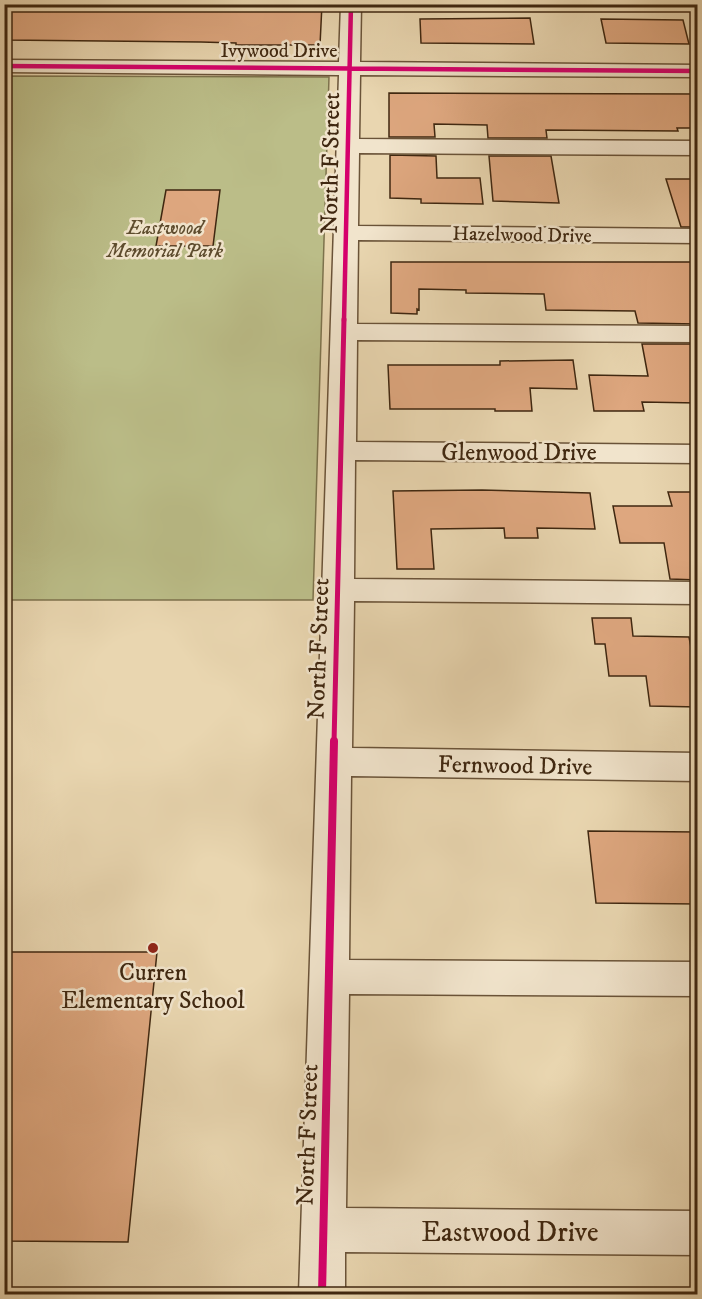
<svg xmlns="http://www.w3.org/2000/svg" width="702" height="1299" font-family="'IM FELL DW Pica',serif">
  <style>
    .green { fill: #bbbd88; stroke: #7d724c; stroke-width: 1.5 }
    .building { fill: #dea77f; stroke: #3f2710; stroke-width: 1.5 }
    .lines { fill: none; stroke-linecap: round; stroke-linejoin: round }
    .minor-casing { stroke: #6a5338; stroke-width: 3 }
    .minor { fill: #f1e4cc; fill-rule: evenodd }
    .cycleway-far2-casing { stroke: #f1e4cc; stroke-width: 7 }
    .cycleway-far1-casing { stroke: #f1e4cc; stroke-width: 9 }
    .cycleway-casing { stroke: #f1e4cc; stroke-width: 11 }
    .cycleway-far2 { stroke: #d6006c; stroke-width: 4.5 }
    .cycleway-far1 { stroke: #d6006c; stroke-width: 5 }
    .cycleway { stroke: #d6006c; stroke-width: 8 }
    .poi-dot { fill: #8f2418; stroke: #f1e4cc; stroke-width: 2 }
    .labels { text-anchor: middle; stroke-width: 5; stroke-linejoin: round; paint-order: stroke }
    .far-street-label { font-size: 20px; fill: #3f2710; stroke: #f1e4cc }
    .far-park-label { font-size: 20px; font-style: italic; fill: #5e4c2e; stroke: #f1e4cc }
    .street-label { font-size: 24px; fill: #3f2710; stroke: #f1e4cc }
    .poi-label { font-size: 24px; fill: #3f2710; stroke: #f1e4cc }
    .near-street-label { font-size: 28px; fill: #3f2710; stroke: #f1e4cc }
  </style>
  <rect width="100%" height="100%" fill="#e9d6b0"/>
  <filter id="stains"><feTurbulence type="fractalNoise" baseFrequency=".00333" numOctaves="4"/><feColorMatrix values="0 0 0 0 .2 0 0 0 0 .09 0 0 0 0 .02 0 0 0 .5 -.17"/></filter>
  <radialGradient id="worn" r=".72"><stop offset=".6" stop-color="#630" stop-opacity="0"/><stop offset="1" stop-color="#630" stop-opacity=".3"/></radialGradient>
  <!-- green -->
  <path class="green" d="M 5,76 L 329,77 L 313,600 L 5,600 Z"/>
  <!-- building -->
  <path class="building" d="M 105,4 L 143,4 L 142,9 L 193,9 L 194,4 L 322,4 L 320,45 L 236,45 L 236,43 L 201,42 L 4,40 L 4,8 L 104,9 Z
    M 530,18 L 534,44 L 421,43 L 420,19 Z
    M 601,19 L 683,20 L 689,44 L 606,43 Z
    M 389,93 L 698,94 L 698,128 L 677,128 L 678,131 L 546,130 L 547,138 L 488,138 L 487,125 L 434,124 L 435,137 L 389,137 Z
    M 390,155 L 436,156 L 437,178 L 480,178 L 483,204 L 421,203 L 421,199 L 390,198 Z
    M 489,156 L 551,156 L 559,203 L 493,201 Z
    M 666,179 L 698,179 L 698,227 L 681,227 Z
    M 166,190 L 220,190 L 213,246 L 156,246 Z
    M 391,262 L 698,262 L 698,324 L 638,323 L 635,311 L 546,310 L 544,294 L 466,293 L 466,290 L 419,289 L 419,310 L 417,309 L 417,314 L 391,313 Z
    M 642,344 L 698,344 L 698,403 L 642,402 L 644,411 L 594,411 L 589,375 L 648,376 Z
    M 573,360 L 577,389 L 530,388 L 532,411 L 495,411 L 495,409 L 390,409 L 388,365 L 500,365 L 500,361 Z
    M 482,490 L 590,493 L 595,529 L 537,528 L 538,538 L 505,538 L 504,528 L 431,529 L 434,569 L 397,569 L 393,491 Z
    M 668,492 L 698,492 L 698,580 L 670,579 L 664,543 L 620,543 L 613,506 L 672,506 Z
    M 592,618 L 631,618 L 633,636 L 689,637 L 698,684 L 698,707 L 650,706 L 646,676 L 609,676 L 605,644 L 595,644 Z
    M 588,831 L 698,832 L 698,904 L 596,903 Z
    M 4,952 L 157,952 L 128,1242 L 4,1241 Z"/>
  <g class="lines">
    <defs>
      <path id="minor" d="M 341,4 L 361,4 L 360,62 L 698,65 L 698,77 L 360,75 L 359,139 L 698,141 L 698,155 L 359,153 L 358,226 L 698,229 L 698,243 L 358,240 L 357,324 L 698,326 L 698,342 L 357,340 L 356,442 L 698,445 L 698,463 L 355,460 L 354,579 L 698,582 L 698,604 L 354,601 L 352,748 L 698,753 L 698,781 L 351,776 L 349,960 L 698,962 L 698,996 L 349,994 L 346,1208 L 698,1211 L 698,1255 L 345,1252 L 345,1294 L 299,1294 L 339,75 L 4,72 L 4,60 L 339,62 Z"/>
    </defs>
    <!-- minor casing -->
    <use href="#minor" class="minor-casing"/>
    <!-- minor -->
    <use href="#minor" class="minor"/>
    <defs>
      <path id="cycleway-far2" d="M 4,66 L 698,71
        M 344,321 L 351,4"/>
      <path id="cycleway-far1" d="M 334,743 L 344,319"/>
      <path id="cycleway" d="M 322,1294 L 334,741"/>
    </defs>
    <!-- cycleway-far2 casing -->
    <use href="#cycleway-far2" class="cycleway-far2-casing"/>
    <!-- cycleway-far1 casing -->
    <use href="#cycleway-far1" class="cycleway-far1-casing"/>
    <!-- cycleway casing -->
    <use href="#cycleway" class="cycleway-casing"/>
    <!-- cycleway-far2 -->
    <use href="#cycleway-far2" class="cycleway-far2"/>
    <!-- cycleway-far1 -->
    <use href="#cycleway-far1" class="cycleway-far1"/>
    <!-- cycleway -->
    <use href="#cycleway" class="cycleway"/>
  </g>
  <!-- markers -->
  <circle class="poi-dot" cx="153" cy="948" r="6"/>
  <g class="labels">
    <!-- far-street labels -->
    <g class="far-street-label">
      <text x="279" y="57">Ivywood Drive</text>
      <text transform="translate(522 234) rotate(1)" y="7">Hazelwood Drive</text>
    </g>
    <!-- far-park labels -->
    <g class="far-park-label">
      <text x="165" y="234">Eastwood<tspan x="165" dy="23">Memorial Park</tspan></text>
    </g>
    <!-- street labels -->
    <g class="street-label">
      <text transform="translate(330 163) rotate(-89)" y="8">North F Street</text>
      <text x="519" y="460">Glenwood Drive</text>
      <text transform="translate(318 649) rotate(-88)" y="8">North F Street</text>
      <text transform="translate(515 765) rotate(1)" y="8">Fernwood Drive</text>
      <text transform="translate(307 1135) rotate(-88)" y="8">North F Street</text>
    </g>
    <!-- poi labels -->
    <g class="poi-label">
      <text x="153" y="980">Curren<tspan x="153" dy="28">Elementary School</tspan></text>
    </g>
    <!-- near-street labels -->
    <g class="near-street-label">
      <text x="510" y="1241">Eastwood Drive</text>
    </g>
  </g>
  <!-- margin -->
  <rect width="702" height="1299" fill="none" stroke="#e9d6b0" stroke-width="24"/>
  <rect x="6" y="6" width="690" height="1287" fill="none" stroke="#3f2710" stroke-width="3"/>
  <rect x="12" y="12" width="678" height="1275" fill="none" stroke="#3f2710" stroke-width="1.5"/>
  <rect width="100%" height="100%" filter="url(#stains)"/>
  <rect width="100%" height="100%" fill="url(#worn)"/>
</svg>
